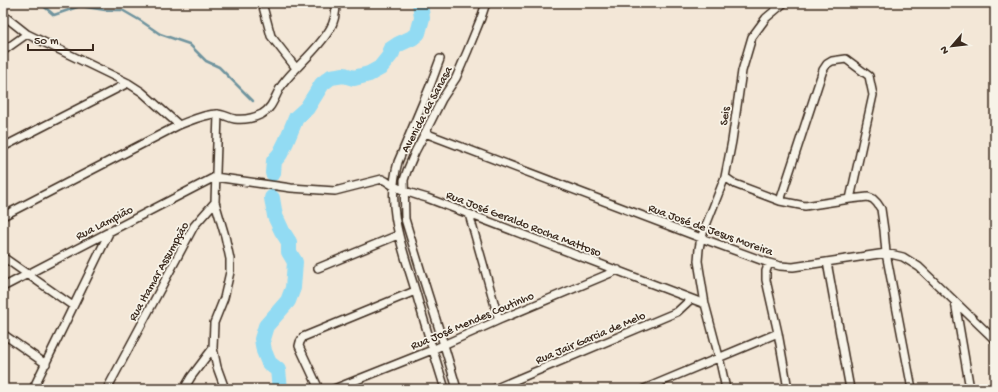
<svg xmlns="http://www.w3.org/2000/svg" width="998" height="392" font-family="'Gochi Hand',sans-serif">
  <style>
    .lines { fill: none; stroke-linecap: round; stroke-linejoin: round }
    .stream { stroke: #6f949e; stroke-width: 2.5 }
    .river { stroke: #92dbf3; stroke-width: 16 }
    .minor-casing { stroke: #3b2a1e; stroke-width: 10 }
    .minor { stroke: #f7f3e8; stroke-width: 7 }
    .labels { text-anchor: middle; stroke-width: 3.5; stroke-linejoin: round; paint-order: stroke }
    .street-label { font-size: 12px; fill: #3b2a1e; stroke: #f7f3e8 }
  </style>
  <rect width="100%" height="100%" fill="#f3e7d7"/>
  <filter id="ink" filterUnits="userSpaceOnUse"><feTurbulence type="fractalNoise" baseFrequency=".025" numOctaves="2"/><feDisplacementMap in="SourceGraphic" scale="8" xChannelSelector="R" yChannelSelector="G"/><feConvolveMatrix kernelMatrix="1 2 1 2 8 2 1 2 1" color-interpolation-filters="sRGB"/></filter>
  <g filter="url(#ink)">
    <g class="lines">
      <!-- stream -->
      <path class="stream" d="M 40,3 L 54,15 L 80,6 L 105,10 L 122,10 L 141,21 L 160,34 L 189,44 L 206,61 L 219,67 L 253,101"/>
      <!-- river -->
      <path class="river" d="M 273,173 L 274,161 L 280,154 L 286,142 L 296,118 L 307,108 L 322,84 L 331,77 L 344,75 L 354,78 L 369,74 L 380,68 L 392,53 L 390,50 L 399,44 L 412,38 L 418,33 L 422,18 L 420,3
        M 272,198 L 275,216 L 282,231 L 289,242 L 289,252 L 295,262 L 293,288 L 288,301 L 266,326 L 262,339 L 264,351 L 269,363 L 278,370 L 280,389"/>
      <defs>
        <path id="minor" d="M 262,3 L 271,36 L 296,68
          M 3,15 L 27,34 L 128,83 L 142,92 L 179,125
          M 3,51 L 27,34
          M 440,59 L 430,86 L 398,162 C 385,208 403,249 416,293 C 425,325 435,357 445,389
          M 425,133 L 701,238 L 769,263 L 780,266 L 793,267 L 886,253 L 903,257 L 919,267 L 995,340
          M 3,147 L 128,83
          M 725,177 L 735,184 L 780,201 L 805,206 L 850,199 L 868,197 L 873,199 L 877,203 L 881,209 L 884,230 L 886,253 L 912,389
          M 780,201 L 823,70 L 827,64 L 832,61 L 846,59 L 869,76 L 873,95 L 850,199
          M 469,214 L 499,320
          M 3,216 L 179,125 C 190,121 204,114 217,114 C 223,114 229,118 235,119 C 243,120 254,118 262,114 C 273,108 275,95 282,85 C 297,65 317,51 330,29 C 335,21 336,12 336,3
          M 3,257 L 73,306
          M 827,262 L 850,389
          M 769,263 L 766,271 L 766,280 L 778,333 L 788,389
          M 318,268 L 398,235
          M 3,287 L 215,177 L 291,188 L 335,191 L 382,179 C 389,182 390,185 396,187 C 406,192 416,195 427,198 L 705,304
          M 955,302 L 970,389
          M 3,334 L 46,364
          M 213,348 L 217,367 L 225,389
          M 33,389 L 110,231
          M 107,389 L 194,226 L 215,202 L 218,114
          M 184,389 L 191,377 L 213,348 L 214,323 L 224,298 L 230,272 L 230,259 L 225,236 L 215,202
          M 319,389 L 299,346 L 300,342 L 303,337 L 415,291
          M 334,389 L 432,350 L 499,320 L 618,270
          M 457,389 L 444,345 L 422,275 L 405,219 L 404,180 L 407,171 L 415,152 L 425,133 L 442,99 L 456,78 L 468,50 L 481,18 L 486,3
          M 494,389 L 677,312 L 691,299
          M 644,389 L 778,333
          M 726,389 L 719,357 L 705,304 L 698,261 L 699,249 L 701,238 L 725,177 L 732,141 L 742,71 L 752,37 L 766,18 L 784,3"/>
      </defs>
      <!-- minor casing -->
      <use href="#minor" class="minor-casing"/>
      <!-- minor -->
      <use href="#minor" class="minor"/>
    </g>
  </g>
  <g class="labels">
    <!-- street labels -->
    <g class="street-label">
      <text transform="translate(426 109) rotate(-62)" y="4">Avenida da Sanasa</text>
      <text transform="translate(724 116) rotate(-83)" y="4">Seis</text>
      <text transform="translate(104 222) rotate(-27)" y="4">Rua Lampião</text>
      <text transform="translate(524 223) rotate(21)" y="4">Rua José Geraldo Rocha Mattoso</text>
      <text transform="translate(711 229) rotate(20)" y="4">Rua José de Jesus Moreira</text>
      <text transform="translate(158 271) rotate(-61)" y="4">Rua Itamar Assumpção</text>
      <text transform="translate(472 320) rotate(-23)" y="4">Rua José Mendes Coutinho</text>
      <text transform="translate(590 337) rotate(-23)" y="4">Rua Jair Garcia de Melo</text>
    </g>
  </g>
  <!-- margin -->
  <rect width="998" height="392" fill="none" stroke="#f7f3e8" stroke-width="16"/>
  <rect x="8" y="8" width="982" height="376" fill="none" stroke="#3b2a1e" stroke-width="1.5" filter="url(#ink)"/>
  <!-- north arrow -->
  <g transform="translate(952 46) rotate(242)" stroke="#f7f3e8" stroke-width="3" paint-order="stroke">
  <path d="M0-3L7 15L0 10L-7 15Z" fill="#3b2a1e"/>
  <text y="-6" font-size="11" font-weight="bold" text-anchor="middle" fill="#3b2a1e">N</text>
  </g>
  <!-- scale -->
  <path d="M28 44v6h65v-6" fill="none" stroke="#3b2a1e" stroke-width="2"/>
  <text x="34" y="44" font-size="12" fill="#3b2a1e" stroke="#f7f3e8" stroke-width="3" paint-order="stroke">50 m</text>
</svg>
